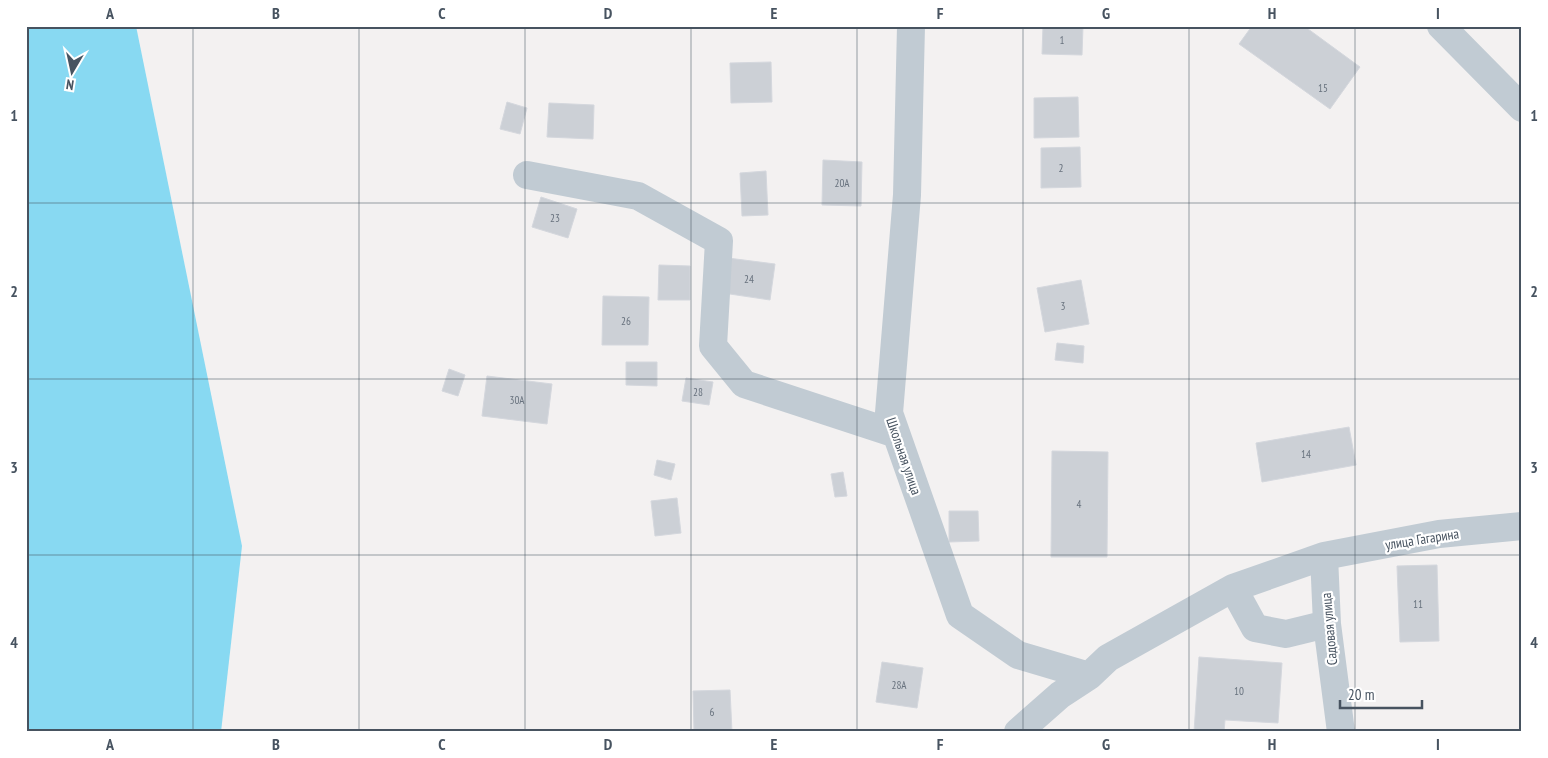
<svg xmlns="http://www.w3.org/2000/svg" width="1548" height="758" font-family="'PT Sans Narrow',sans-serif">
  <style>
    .water { fill: #88d9f2 }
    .building { fill: #ccd0d6; stroke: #d4d7dd }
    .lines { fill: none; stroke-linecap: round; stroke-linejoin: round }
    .minor { stroke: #c1cbd3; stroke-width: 28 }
    .grid { fill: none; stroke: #475360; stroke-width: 1; stroke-opacity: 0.55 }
    .labels { text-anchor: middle; stroke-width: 4.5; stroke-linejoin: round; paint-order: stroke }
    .number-label { font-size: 11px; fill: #68727e }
    .street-label { font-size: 14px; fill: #475360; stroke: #fff }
    .neatline { fill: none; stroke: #475360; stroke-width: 2 }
    .grid-label { font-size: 16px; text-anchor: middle; font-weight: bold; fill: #475360 }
  </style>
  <rect width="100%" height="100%" fill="#f3f1f1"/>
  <!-- water -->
  <path class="water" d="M 26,26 L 136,26 L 242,546 L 221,732 L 26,732 Z"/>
  <!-- building -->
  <path class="building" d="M 1043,26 L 1083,26 L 1082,55 L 1042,54 Z
    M 1252,26 L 1304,26 L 1360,67 L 1330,109 L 1239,44 Z
    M 771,62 L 772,102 L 731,103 L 730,63 Z
    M 1078,97 L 1079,137 L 1034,138 L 1034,98 Z
    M 507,102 L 527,108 L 520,134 L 500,129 Z
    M 549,103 L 594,105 L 593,139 L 547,137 Z
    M 1080,147 L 1081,187 L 1041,188 L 1041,148 Z
    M 823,160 L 862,162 L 861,206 L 822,205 Z
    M 766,171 L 768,215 L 742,216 L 740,173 Z
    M 541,197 L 577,209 L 568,238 L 532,227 Z
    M 728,258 L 775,264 L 770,300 L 723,293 Z
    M 659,265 L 690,266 L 690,300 L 658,300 Z
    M 1081,280 L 1089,324 L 1045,332 L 1037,288 Z
    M 603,296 L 649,297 L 648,345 L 602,345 Z
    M 1057,343 L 1084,346 L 1083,363 L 1055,360 Z
    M 626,362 L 657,362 L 657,386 L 626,385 Z
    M 449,369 L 465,375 L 458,396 L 442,391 Z
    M 487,376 L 552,384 L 547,424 L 482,416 Z
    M 686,378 L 713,382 L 709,405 L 682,401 Z
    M 1349,427 L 1356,465 L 1262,482 L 1256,443 Z
    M 1052,451 L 1108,452 L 1107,557 L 1051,557 Z
    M 657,460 L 675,464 L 671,480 L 654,475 Z
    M 843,472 L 847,496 L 835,497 L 831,474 Z
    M 677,498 L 681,533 L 655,536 L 651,501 Z
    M 949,511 L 978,511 L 979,541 L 949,542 Z
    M 1437,565 L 1439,641 L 1400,642 L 1397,566 Z
    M 1199,657 L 1282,663 L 1278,723 L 1225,720 L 1224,732 L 1194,732 Z
    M 882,662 L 923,668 L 917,708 L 876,702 Z
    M 730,690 L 732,732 L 694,732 L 693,691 Z
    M 1505,730 L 1522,730 L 1522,732 L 1505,732 Z"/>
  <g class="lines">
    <!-- minor -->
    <path class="minor" d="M 911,26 L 907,195 L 889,413 L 960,615 L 1018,655 L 1089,676
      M 1441,26 L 1522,108
      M 527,175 L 638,196 L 719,241 L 713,346 L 744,384 L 896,434
      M 1324,556 L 1327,624 L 1341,732
      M 1233,588 L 1255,628 L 1286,634 L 1327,624
      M 1018,732 L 1060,695 L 1089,676 L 1108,658 L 1233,588 L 1324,556 L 1439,534 L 1522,526"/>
  </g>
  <!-- grid -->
  <path class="grid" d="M 193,26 L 193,732M 359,26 L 359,732M 525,26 L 525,732M 691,26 L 691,732M 857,26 L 857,732M 1023,26 L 1023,732M 1189,26 L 1189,732M 1355,26 L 1355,732M 26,203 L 1522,203M 26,379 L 1522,379M 26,555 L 1522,555"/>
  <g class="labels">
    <!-- number labels -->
    <g class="number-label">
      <text x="1062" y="44">1</text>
      <text x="1323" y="92">15</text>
      <text x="1061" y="172">2</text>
      <text x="842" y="187">20А</text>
      <text x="555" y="222">23</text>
      <text x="749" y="283">24</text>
      <text x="1063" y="310">3</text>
      <text x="626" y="325">26</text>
      <text x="698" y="396">28</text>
      <text x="517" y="404">30А</text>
      <text x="1306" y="458">14</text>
      <text x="1079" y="508">4</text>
      <text x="1418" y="608">11</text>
      <text x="899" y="689">28А</text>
      <text x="1239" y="695">10</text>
      <text x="712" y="716">6</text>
    </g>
    <!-- street labels -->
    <g class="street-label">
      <text transform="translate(904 456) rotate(71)" y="5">Школьная улица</text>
      <text transform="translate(1422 539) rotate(-9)" y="5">улица Гагарина</text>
      <text transform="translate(1329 629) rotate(-95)" y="5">Садовая улица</text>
    </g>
  </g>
  <!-- border -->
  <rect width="1548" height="758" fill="none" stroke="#ffffff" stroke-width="55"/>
  <!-- north arrow -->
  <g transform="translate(72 72) rotate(189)" stroke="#ffffff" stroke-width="4" paint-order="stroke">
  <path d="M0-4L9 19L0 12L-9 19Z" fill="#475360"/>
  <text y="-8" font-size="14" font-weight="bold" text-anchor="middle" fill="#475360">N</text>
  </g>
  <!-- scale -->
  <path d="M1340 700v8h82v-8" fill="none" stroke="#475360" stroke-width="2.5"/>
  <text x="1348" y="700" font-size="15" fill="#475360" stroke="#ffffff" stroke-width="4" paint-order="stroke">20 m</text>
  <rect x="28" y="28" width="1492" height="702" class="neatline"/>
  <g class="grid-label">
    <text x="110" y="19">A</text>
    <text x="276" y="19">B</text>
    <text x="442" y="19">C</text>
    <text x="608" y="19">D</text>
    <text x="774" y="19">E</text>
    <text x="940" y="19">F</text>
    <text x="1106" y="19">G</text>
    <text x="1272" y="19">H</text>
    <text x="1438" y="19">I</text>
    <text x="14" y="121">1</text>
    <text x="1534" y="121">1</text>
    <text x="14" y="297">2</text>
    <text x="1534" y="297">2</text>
    <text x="14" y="473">3</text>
    <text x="1534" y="473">3</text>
    <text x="14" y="648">4</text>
    <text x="1534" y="648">4</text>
    <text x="110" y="750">A</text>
    <text x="276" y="750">B</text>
    <text x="442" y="750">C</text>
    <text x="608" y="750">D</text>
    <text x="774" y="750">E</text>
    <text x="940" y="750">F</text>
    <text x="1106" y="750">G</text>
    <text x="1272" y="750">H</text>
    <text x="1438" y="750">I</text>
  </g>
</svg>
